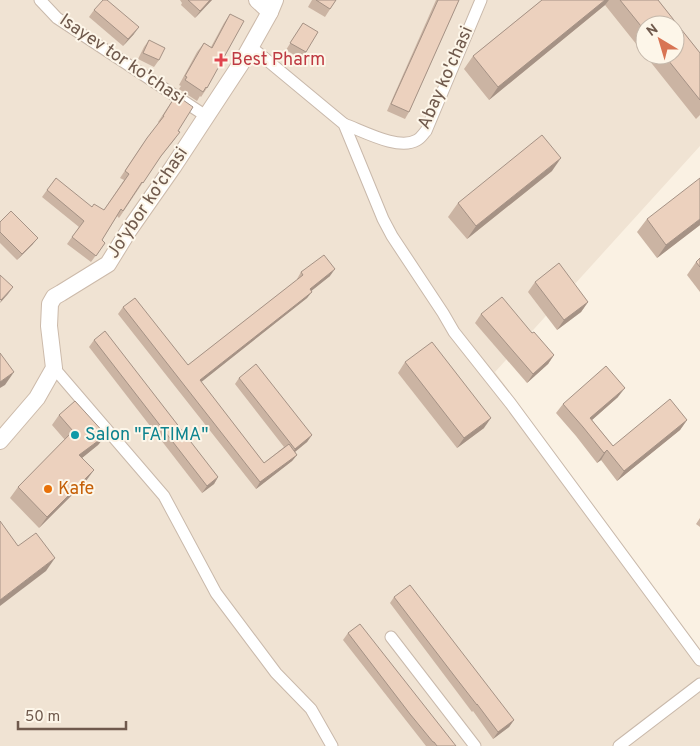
<svg xmlns="http://www.w3.org/2000/svg" width="700" height="746" font-family="Overpass,sans-serif">
<rect width="100%" height="100%" fill="#faf1e3"/>
<path fill="#f0e3d3" fill-rule="evenodd" d="M0 0H700V146L495 372 700 650V746H0ZM645 25H675V55H645Z"/>
<g fill="none" stroke-linecap="round" stroke-linejoin="round">
<defs>
<g id="street">
<path d="M40 0 57 18 206 116"/>
<path d="M250 46 344 124 383 219 392 236 443 313 454 332 511 404 700 660"/>
<path d="M344 124C363 131 399 151 417 140 421 138 423 134 426 131L481 0"/>
<path d="M54 368 164 496 216 593 276 673 311 709 332 746"/>
<path d="M391 637 475 746"/>
<path d="M619 746 700 684"/>
</g>
<g id="secondary">
<path d="M257 0 270 12"/>
<path d="M0 441 37 398 54 368 49 326 50 304 54 297 61 293 108 264 129 230 173 167 242 62 270 12 275 0"/>
</g>
</defs>
<use href="#street" stroke="#c9b9ab" stroke-width="13"/>
<use href="#secondary" stroke="#ccbaaa" stroke-width="18"/>
<use href="#street" stroke="#fff" stroke-width="11"/>
<use href="#secondary" stroke="#fff" stroke-width="16"/>
</g>
<g fill="#cbb4a3">
<path d="M180 0H212L195 18 181 5 182 3Z"/>
<path d="M312 0H336L325 17 308 7Z"/>
<path d="M436 0H459L409 112 405 119 387 111Z"/>
<path d="M542 0H658L700 53V115L696 119 645 55H675L645 25V55L605 5 489 100 464 69 473 56Z"/>
<path d="M94 10 134 34 123 46 89 17Z"/>
<path d="M230 14 207 88 201 97 200 96 197 101 179 89 181 86 179 85 197 52 204 43 211 47 224 23Z"/>
<path d="M303 23 306 52 301 59 286 50Z"/>
<path d="M149 40 159 60 154 67 138 59 144 47Z"/>
<path d="M176 95 178 131 175 139 158 160 119 218 117 216 102 240 105 243 91 262 67 244 79 227 42 197 47 190 92 207 104 210 124 180 120 178 142 145 159 123 158 122Z"/>
<path d="M552 171 467 239 448 217 458 203Z"/>
<path d="M647 219 700 225 657 258 637 232Z"/>
<path d="M0 222 33 244 17 260 0 243Z"/>
<path d="M700 258V292L687 275 696 262Z"/>
<path d="M301 272 330 276 311 291 307 298 201 382 264 463 284 447 235 384 239 378 312 435 307 442 295 452 297 455 292 461 256 489 118 314 123 307 188 365 297 280V279Z"/>
<path d="M535 282 588 302 581 312 557 330 528 292Z"/>
<path d="M481 314 532 333 554 355 548 364 527 383 475 323Z"/>
<path d="M94 340 218 477 214 484 202 493 89 347Z"/>
<path d="M405 362 484 428 457 448 398 373Z"/>
<path d="M618 397 592 420 613 446 687 420 680 430 617 481 601 460 597 463 576 436 556 413 563 404Z"/>
<path d="M59 415 106 435 98 445 82 458 86 481 39 528 10 498 18 487 65 440 52 425Z"/>
<path d="M700 518V527L696 524Z"/>
<path d="M394 597 514 720 509 727 493 739 473 711 472 712 451 684 390 603Z"/>
<path d="M348 633 456 746H426L343 640Z"/>
</g>
<g fill="#a59285">
<path d="M210 0H212L210 2 195 18 200 11Z"/>
<path d="M605 0H609L605 5 489 100 498 87Z"/>
<path d="M139 27 134 34 123 46 128 39Z"/>
<path d="M561 158 552 171 467 239 476 226Z"/>
<path d="M700 219V225L657 258 666 245Z"/>
<path d="M38 238 33 244 17 260 22 254Z"/>
<path d="M335 269 330 276 305 296 310 289Z"/>
<path d="M13 287 8 294 0 303 1 300Z"/>
<path d="M312 292 307 298 195 387 200 380Z"/>
<path d="M588 302 581 312 557 330 564 320Z"/>
<path d="M554 355 548 364 527 383 533 374Z"/>
<path d="M14 372 5 385 0 388V382Z"/>
<path d="M625 388 618 397 584 427 590 418Z"/>
<path d="M491 418 484 428 457 448 464 438Z"/>
<path d="M687 420 680 430 617 481 624 471Z"/>
<path d="M106 435 98 445 72 466 79 455Z"/>
<path d="M312 435 307 442 291 455 295 449Z"/>
<path d="M607 450 601 460 597 463 604 453Z"/>
<path d="M297 455 292 461 256 489 260 482Z"/>
<path d="M94 470 86 481 39 528 47 517Z"/>
<path d="M218 477 214 484 202 493 207 486Z"/>
<path d="M55 558 46 571 0 606V600Z"/>
<path d="M514 720 509 727 493 739 498 732Z"/>
</g>
<g fill="#ecd1be" stroke="#a59285">
<path d="M103 0H107L139 27 128 39 94 10Z"/>
<path d="M188 0H210L200 11Z"/>
<path d="M316 0H336L330 9Z"/>
<path d="M438 0H459L409 112 391 104Z"/>
<path d="M542 0H605L498 87 473 56Z"/>
<path d="M620 0H658L700 53V100L664 55H675V25H645V31Z"/>
<path d="M230 14 244 21 207 88 206 87 203 92 185 80 187 77 185 76 204 43 212 48Z"/>
<path d="M303 23 318 32 306 52 290 43Z"/>
<path d="M149 40 165 48 159 60 143 53Z"/>
<path d="M176 95 193 107 178 131 180 132 161 156 143 183 142 182 123 211 121 209 102 240 105 243 96 256 72 237 84 221 47 190 56 178 92 207 94 204 104 210 129 174 125 171 147 138 164 116H163Z"/>
<path d="M542 135 561 158 476 226 458 203Z"/>
<path d="M700 178V219L666 245 647 219Z"/>
<path d="M11 211 38 238 22 254 0 232V222Z"/>
<path d="M324 255 335 269 310 289 312 292 200 380 264 463 289 444 297 455 260 482 123 307 135 298 188 365 303 275 301 272Z"/>
<path d="M700 258V267L696 262Z"/>
<path d="M559 263 588 302 564 320 535 282Z"/>
<path d="M0 275 13 287 1 300 0 299Z"/>
<path d="M502 297 532 333 534 332 554 355 533 374 481 314Z"/>
<path d="M105 331 218 477 207 486 94 340Z"/>
<path d="M432 342 491 418 464 438 405 362Z"/>
<path d="M0 353 14 372 0 382Z"/>
<path d="M256 364 312 435 295 449 239 378Z"/>
<path d="M606 366 625 388 590 418 613 446 670 399 687 420 624 471 607 450 604 453 583 427 563 404Z"/>
<path d="M75 401 106 435 79 455 94 470 47 517 18 487 73 431 59 415Z"/>
<path d="M0 521 18 546 36 533 55 558 0 600Z"/>
<path d="M410 585 514 720 498 732 477 704V705L456 678 394 597Z"/>
<path d="M360 624 456 746H437L434 742H433L410 714 348 633Z"/>
</g>
<path fill="#e0444e" stroke="#fdf6e9" stroke-width="2" d="M218.5 52.5h5v5h5v5h-5v5h-5v-5h-5v-5h5z"/>
<circle fill="#0f9aa8" stroke="#fdf6e9" stroke-width="2" cx="75" cy="435" r="5"/>
<circle fill="#e8710a" stroke="#fdf6e9" stroke-width="2" cx="48" cy="489" r="5"/>
<g text-anchor="middle" dominant-baseline="central" stroke-width="4" stroke-linejoin="round" paint-order="stroke">
<g font-size="18" fill="#6f594c" stroke="#fdf6e9">
<text transform="translate(122 60) rotate(34)">Isayev tor ko'chasi</text>
<text transform="translate(446 78) rotate(-66)">Abay ko'chasi</text>
<text transform="translate(148 203) rotate(-56)">Jo'ybor ko'chasi</text>
</g>
<g font-size="18" fill="#be3a42" stroke="#fdf6e9" text-anchor="start">
<text x="231" y="60">Best Pharm</text>
</g>
<g font-size="18" fill="#0d838f" stroke="#fdf6e9" text-anchor="start">
<text x="85" y="435">Salon "FATIMA"</text>
</g>
<g font-size="18" fill="#c56008" stroke="#fdf6e9" text-anchor="start">
<text x="58" y="489">Kafe</text>
</g>
</g>
<g transform="translate(660 40) rotate(322)"><circle r="24" fill="#fdf6e9" stroke="#c4b7aa"/>
<path d="M0-4L9 19L0 12L-9 19Z" fill="#d87454"/>
<text y="-8" font-size="14" font-weight="bold" text-anchor="middle" fill="#6f594c">N</text>
</g>
<path d="M18 721v8h108v-8" fill="none" stroke="#6f594c" stroke-width="2.5"/>
<text x="25" y="721" font-size="15" fill="#6f594c" stroke="#fdf6e9" stroke-width="4" paint-order="stroke">50 m</text>
</svg>
